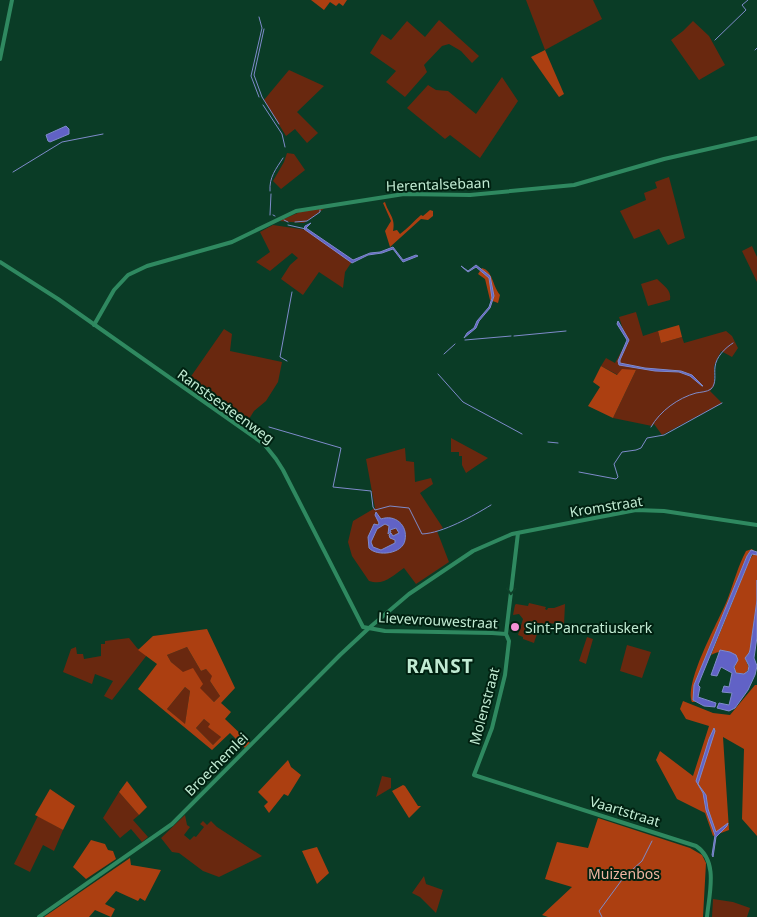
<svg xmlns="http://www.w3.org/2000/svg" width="757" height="917" font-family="'Noto Sans',sans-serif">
<rect width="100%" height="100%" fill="#0a3c26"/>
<g fill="#69280f">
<path d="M526 0H593L602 19 545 50Z"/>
<path d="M439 20 479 56 472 63 461 51 449 44 442 46 424 65 427 72 405 97 386 82 396 71 370 53 382 34 391 40 407 21 425 37Z"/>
<path d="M693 21 709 36 725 65 699 80 671 40 683 31Z"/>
<path d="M289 70 324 86 297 112 318 133 307 143 295 129 286 136 264 100Z"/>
<path d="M502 77 518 101 480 158 450 135 445 139 407 108 428 85 436 90 448 91 476 114Z"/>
<path d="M287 153 294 154 305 170 281 189 273 181 284 162Z"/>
<path d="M669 177 685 238 668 245 659 229 634 239 620 211 646 200 644 193 657 188 655 182Z"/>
<path d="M325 208 304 223 279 221 300 212Z"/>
<path d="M273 225 307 230 353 260 345 272 343 288 319 272 303 295 281 279 290 265 298 258 292 253 270 271 256 262 270 252 260 232Z"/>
<path d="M752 246 757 257V282L742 251Z"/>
<path d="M657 279C663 285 672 290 670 300L648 306 641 284Z"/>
<path d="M636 312 643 336 658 331 661 343 682 337 684 343 726 331 732 336 738 348 732 357 721 351 714 366V386L710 391 722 403 662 435 654 424 652 426 613 418 636 370 618 375 601 366 606 358 615 363 627 341 619 317Z"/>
<path d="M224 329 232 334 230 351 282 362 278 382 266 401 254 411 244 427 185 385Z"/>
<path d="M451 438 488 458 466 473 462 465V456H459V452H451Z"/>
<path d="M405 448 406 461 414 462 415 482 431 478 433 484 420 493 443 528 437 531 449 562 416 584 404 568C392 576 384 586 369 581L352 556 348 542 353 521 375 508 366 459Z"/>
<path d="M529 603 546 607 545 609 547 610 548 608H554L565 604 564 625C542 622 541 622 534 643L523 639V637L518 635 523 619 519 614 513 615 515 605 516 604 528 606Z"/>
<path d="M587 637 593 639 586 664 579 661Z"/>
<path d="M129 638 137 648 147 655 112 700 104 696 113 681 95 674 92 684 63 672 71 649 76 647 77 654H83L84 659 101 656V644H105V641Z"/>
<path d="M627 645 651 652 642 678 620 671Z"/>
<path d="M187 647 201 671 206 669 213 676 210 681 220 696 214 702 171 662 167 655Z"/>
<path d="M185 687 190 691 185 725 167 709Z"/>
<path d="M204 719 210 724 209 727 221 737 213 745 196 728Z"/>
<path d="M382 776 391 778V788L376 797Z"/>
<path d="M119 792 139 815 133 820 148 837 142 842 131 829 120 838 103 818Z"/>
<path d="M185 815 187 825 190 827 184 835 190 840 194 836 196 837 204 827 200 824 203 821 207 825 211 821 217 827 262 856 219 877 203 871 179 853 172 852 161 838Z"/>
<path d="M38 816 63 830 54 851 43 845 30 872 14 864Z"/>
<path d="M424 876 426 884 443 890 436 913 420 897 412 893Z"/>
<path d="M713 899 733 902 750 908 747 917H712Z"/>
</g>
<g fill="#ac3f11" fill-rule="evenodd">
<path d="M311 0H347L343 6 339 3 336 6 330 2 324 10Z"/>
<path d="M545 50 564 94 559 97 531 57Z"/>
<path d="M385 202C388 213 396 218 393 231L397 230 400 234C408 228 413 222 421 215L423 216 430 210 433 211V216L428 220 421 219 390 247 385 231 391 221 383 203Z"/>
<path d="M482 268C493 271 492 285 500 295L498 303 490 300 485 279 478 274Z"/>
<path d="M679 325 682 337 661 343 658 331Z"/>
<path d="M601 366 617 375 622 369 636 370 613 418 588 406 600 387 593 382Z"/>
<path d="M752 549 754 551H750L747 556 694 685 693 700 696 702H692C684 681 720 619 728 598 734 582 738 566 746 551Z"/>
<path d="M754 553 757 555V600L750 652 745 658 749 668 745 674 735 673 734 670 736 663C727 653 725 648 711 655L749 561Z"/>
<path d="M207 629 235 688 221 703 231 712 225 719 250 743 245 748 230 733 212 750 138 689 157 664 138 650 153 636ZM187 647 201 671 206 669 212 676 210 681 220 696 214 702 200 688 203 684 193 668 183 672 171 662 167 655ZM185 687 190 691 185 724 167 709ZM204 719 210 724 208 727 221 737 213 745 196 728Z"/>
<path d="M755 685H757V836L742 819 744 749 723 737 729 830 713 836 705 813 677 799 656 760 660 751 693 776 709 726 686 719 680 709 683 701 713 713 730 715Z"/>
<path d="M288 760 291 767 301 775 288 796 284 794 269 813 264 806 268 802 258 792Z"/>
<path d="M127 781 147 807 139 815 119 792Z"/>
<path d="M403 785 405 786 418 806H421L409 818 392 791Z"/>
<path d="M50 789 75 806 63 830 35 815Z"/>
<path d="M598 818 690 848 702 855 706 863 703 917H548L542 915 572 887 545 879 557 842 588 848Z"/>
<path d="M91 840 105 844 108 850 113 851 116 859 86 879 73 867Z"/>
<path d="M317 847 329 873 317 884 302 851Z"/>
<path d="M130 858 131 865 161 870 145 901 140 898 138 901 116 891 105 904 115 909 111 917 95 910 89 917H44Z"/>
</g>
<g fill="#6162c6" stroke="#7e8bca" fill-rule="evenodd">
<path d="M66 126 69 129V134L50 142 48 141 46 135Z"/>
<path d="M311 223 306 228 353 260 370 253 380 252 393 247 403 260 416 255 418 256 403 262 393 249 382 253 368 255 352 263 304 229 305 226Z"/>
<path d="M476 265 490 276 494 296 490 308 479 321 476 328 464 338 467 333 474 328 477 321 489 307 492 298 489 278 476 267 468 272 461 266 468 271Z"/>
<path d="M618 321 629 340 620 360V363L645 368 681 371 692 375 703 386H702L690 376 679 372 655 371 619 365 618 361 627 340 617 324Z"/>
<path d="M376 512 381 519C395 514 408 525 405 540 403 554 377 557 369 548L368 537 374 524 378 525 379 523 375 515ZM385 524 389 526 388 534 391 532 390 530 396 528 399 533 393 536 391 533 389 535 390 538 395 540V543L381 550 373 547 371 542 377 529Z"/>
<path d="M751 550 757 552V555L752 554 749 561 698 685 700 687 698 697 716 703 715 707 704 706 693 700 694 685 747 556Z"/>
<path d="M757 580V637L754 658 757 666 755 675 748 690 735 708 729 711 717 708 719 703 729 705 732 693 722 692 724 686 729 687 732 673 721 667 717 676 711 675 720 650 730 652 736 655 738 660 734 667 736 673 744 674 748 671 749 666 745 658 749 653 750 650 757 600Z"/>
<path d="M714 728 715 731 698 784 706 795 708 809 716 832 728 823 727 826 716 837 713 857 712 855 715 835 706 810 703 793 696 781 709 739Z"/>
</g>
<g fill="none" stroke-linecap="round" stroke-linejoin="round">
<g stroke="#7e8bca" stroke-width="1">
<path d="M264 29 254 75 262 97 279 124"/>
<path d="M715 40 746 10 742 5 748 0"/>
<path d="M755 50 757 48"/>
<path d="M259 97 251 76 262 28 259 17"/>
<path d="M263 105 282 134 285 147"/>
<path d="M13 172 62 142 103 134"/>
<path d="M270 191C269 177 276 169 283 158"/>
<path d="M270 215 271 194"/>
<path d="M273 215 275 216"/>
<path d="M284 220 288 222"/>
<path d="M295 222 307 221 320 212V210"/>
<path d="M288 225 306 229"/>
<path d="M514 336 566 331"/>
<path d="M465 340 511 336"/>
<path d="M444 354 455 344"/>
<path d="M287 361 280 357 292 292"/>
<path d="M438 374 463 402 522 434"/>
<path d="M269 427 341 448 333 487 371 491 373 507 375 510 390 506 409 508 422 534C443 533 473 516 491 505"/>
<path d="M651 427C660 411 678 398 696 393 701 392 707 392 711 389 717 383 714 374 715 367 716 357 725 348 733 343"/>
<path d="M548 442 558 443"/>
<path d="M579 472 616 479 618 477 614 464 622 452 636 450 641 448 647 438 664 435 722 403"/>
<path d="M602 917 599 911 624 877 642 861 652 841"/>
</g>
<g stroke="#2f8960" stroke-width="4">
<path d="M0 59 12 0"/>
<path d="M0 262 58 299 264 444 276 459 283 470 363 627 385 631 492 633 506 634"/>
<path d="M94 325 114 290 128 275 147 266 232 242 296 211 404 194 470 195 574 185 664 159 757 138"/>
<path d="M506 634 509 641 505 675 492 728 474 775 696 846C719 861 709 894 707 917"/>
<path d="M506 634 518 533"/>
<path d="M39 917 172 824 340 655 369 628 409 594 473 551 512 534 636 510 664 511 757 525"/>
</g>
</g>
<defs><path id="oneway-chevron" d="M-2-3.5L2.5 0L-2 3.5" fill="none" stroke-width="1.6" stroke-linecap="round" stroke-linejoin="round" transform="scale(1.25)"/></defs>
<use stroke="#0e4029" href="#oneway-chevron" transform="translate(511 591) rotate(93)"/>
<circle fill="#f391d5" stroke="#002111" stroke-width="2" cx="515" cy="627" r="5"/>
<g text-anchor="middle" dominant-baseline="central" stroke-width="4" stroke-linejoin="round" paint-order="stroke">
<g font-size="14" fill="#c1ebd3" stroke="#002111">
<text transform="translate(438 184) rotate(-2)">Herentalsebaan</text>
<text transform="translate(226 406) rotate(36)">Ranstsesteenweg</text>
<text transform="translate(606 506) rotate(-9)">Kromstraat</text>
<text transform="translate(438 620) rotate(3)">Lievevrouwestraat</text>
<text transform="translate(484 706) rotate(-75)">Molenstraat</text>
<text transform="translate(216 764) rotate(-45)">Broechemlei</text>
<text transform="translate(625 811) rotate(17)">Vaartstraat</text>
</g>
<g font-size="14" fill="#c1ebd3" stroke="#002111" text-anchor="start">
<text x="525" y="627">Sint-Pancratiuskerk</text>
</g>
<g font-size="14" fill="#efb6a2" stroke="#002111">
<text x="624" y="873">Muizenbos</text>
</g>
<g font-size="19" font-weight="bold" letter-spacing="1" fill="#c1ebd3" stroke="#002111">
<text x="440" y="666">RANST</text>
</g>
</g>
</svg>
